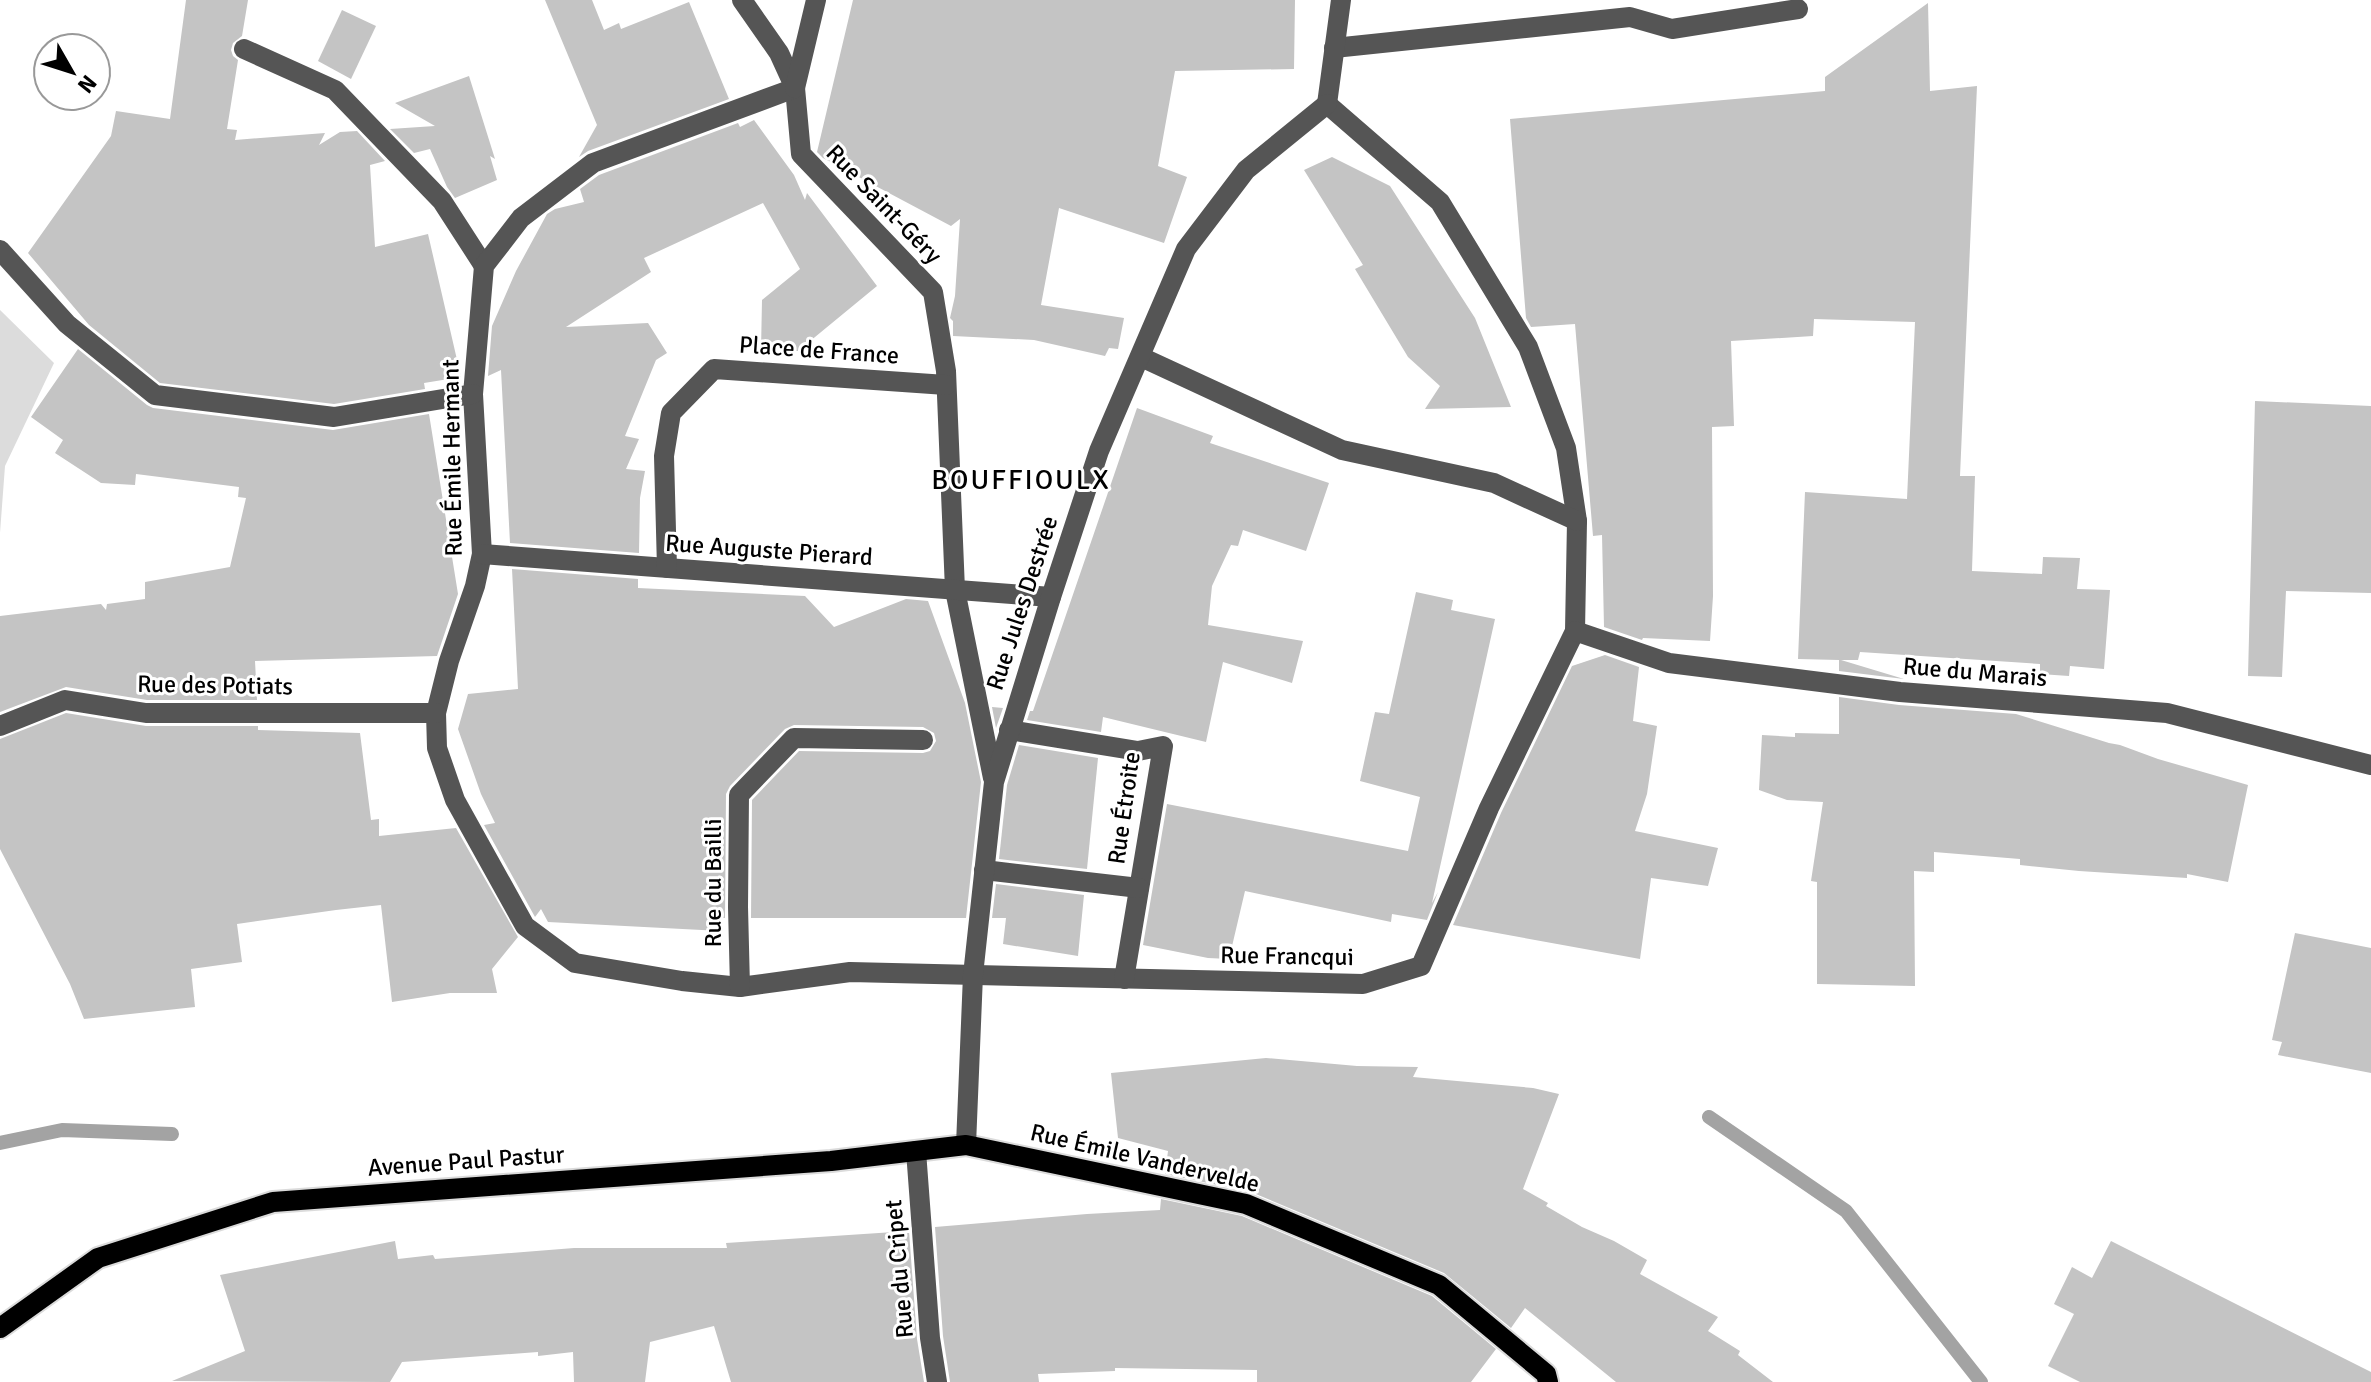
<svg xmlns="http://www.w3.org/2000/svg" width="2371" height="1382" font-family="Signika,sans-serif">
<rect width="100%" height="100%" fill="#fff"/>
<path fill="#dcdcdc" d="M0 310 54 363 5 466 0 533Z"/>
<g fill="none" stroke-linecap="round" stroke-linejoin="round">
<g stroke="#a3a3a3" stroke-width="14">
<path d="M1709 1117 1846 1211 1981 1382"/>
<path d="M0 1143 62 1130 172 1134"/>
</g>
</g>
<g fill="#c4c4c4">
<path d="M186 0H248L242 36 233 43 231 50 233 56 238 60 227 129 237 130 235 140 325 133 319 145 340 132 357 131 385 161 370 165 375 247 428 234 461 377 424 383 425 389 334 404 160 383 89 325 28 253 111 136 116 111 170 119Z"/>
<path d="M545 0H592L604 30 619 23 621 29 689 2 729 99 588 151 579 157 597 125Z"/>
<path d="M853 0H1295L1294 69 1175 71 1158 166 1187 177 1164 243 1059 208 1041 305 1124 318 1118 349 1109 348 1105 356 1034 340 953 336V321L950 318 955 296 960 219 951 226 823 158 817 152Z"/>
<path d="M1928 3 1930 91 1977 86 1960 476H1975L1972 571 2042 574 2043 557 2080 558 2077 589 2110 590 2104 669 2070 666 2069 676 2040 674V664L1860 652 1858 660H1841L1904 679 1839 671V660L1798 659 1805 492 1907 499 1915 322 1814 319 1813 336 1731 341 1734 426 1712 427 1713 596 1710 641 1643 638 1642 640 1604 627 1602 535 1593 536 1575 324 1531 327 1526 318 1510 119 1825 91V77Z"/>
<path d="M342 10 376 26 351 79 318 61Z"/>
<path d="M469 76 495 159 490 156 497 180 455 198 447 187 430 149 414 153 390 129 435 126 395 103Z"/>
<path d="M754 120 794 175 805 200 807 193 877 286 798 351 761 350 762 300 800 269 763 203 644 258 651 272 566 327 648 323 667 353 656 360 625 436 639 439 626 469 645 471 640 498 639 553 510 543 501 370 488 376 492 326 516 271 547 214 555 209 584 202 580 189 599 175 738 123 740 127Z"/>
<path d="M1332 157 1390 186 1475 318 1511 407 1425 409 1440 386 1408 357 1355 269 1363 265 1304 170Z"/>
<path d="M78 349 147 405 153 408 333 430 429 414 458 594 437 656 255 661 257 700H147L66 687 0 712V616L101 604 106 610 107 604 145 599V582L230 567 246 498 238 497 239 487 136 474 135 485 101 483 55 453 63 440 31 417Z"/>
<path d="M2255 401 2371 406V593L2286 591 2282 677 2248 676Z"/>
<path d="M1137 408 1213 436 1210 443 1329 483 1306 551 1243 530 1238 546 1231 545 1212 586 1208 625 1303 641 1292 683 1223 662 1206 742 1103 717 1101 732 1027 720 1030 711H1033Z"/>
<path d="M512 569 638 579V588L805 596 834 627 906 599 928 601 965 703 981 782 966 918H751L752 800 799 751 923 753 930 751 936 741 934 733 923 727 794 725 785 729 730 786 726 794 725 918H721V931L548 922 541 909 535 917 484 825 495 823 481 794 458 729 468 694 518 689Z"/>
<path d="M1416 592 1453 600 1451 610 1495 619 1432 903 1438 892 1427 920 1392 914 1391 922 1245 891 1229 959 1208 958 1143 945 1167 804 1408 851 1420 797 1360 781 1375 712 1389 714Z"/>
<path d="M1605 655 1639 667 1633 721 1657 726 1647 794 1635 831 1718 848 1708 886 1651 878 1640 959 1453 925 1501 813 1572 666Z"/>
<path d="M1839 697 1899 705 2016 714 2109 743 2120 745 2158 759 2248 785 2228 882 2187 874V878L2079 871 2020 865V859L1934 852V872L1914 871 1915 986 1817 984V882L1811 881 1823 802 1787 800 1759 790 1762 735 1795 737V733L1839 734Z"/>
<path d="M992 707 1003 708 996 728Z"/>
<path d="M66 713 146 726H258V730L360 733 371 820 379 819V836L456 828 518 937 492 969 497 993H450L392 1002 381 905 336 910 237 924 242 962 191 969 195 1007 84 1019 70 984 0 849V739Z"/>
<path d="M1019 745 1098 758 1087 869 999 859 1007 785Z"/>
<path d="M996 884 1084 895 1078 956 1003 944 1006 918H992Z"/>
<path d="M2295 933 2371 948V1073L2278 1055 2282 1042 2272 1040Z"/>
<path d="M1266 1058 1357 1066 1418 1067 1413 1077 1533 1088 1559 1094 1523 1189 1548 1203 1546 1206 1582 1227 1614 1241 1647 1260 1640 1274 1718 1317 1708 1331 1740 1351 1738 1355 1773 1382H1616L1525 1308 1511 1328 1444 1273 1251 1192 1165 1174 1168 1151 1118 1138 1111 1073Z"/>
<path d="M1161 1199 1242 1216 1432 1296 1496 1349 1471 1382H1257V1370L1115 1368V1371L1038 1374 1039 1382H950L943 1336 935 1227 1087 1214 1160 1210Z"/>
<path d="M909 1231 917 1339 924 1382H731L714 1326 650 1342 645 1382H574L573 1352 538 1356V1352L402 1362 390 1382 172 1381 245 1351 220 1275 395 1241 398 1259 433 1255 435 1259 574 1248H727L726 1243Z"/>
<path d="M2111 1241 2371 1372V1382H2080L2048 1366 2074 1314 2054 1304 2072 1267 2092 1278Z"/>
</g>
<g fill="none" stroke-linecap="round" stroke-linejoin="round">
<defs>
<path id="major" d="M0 1328 98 1258 273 1202 831 1161 966 1145 1246 1204 1439 1285 1546 1374 1548 1382"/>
</defs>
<use href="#major" stroke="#dbdbdb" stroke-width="24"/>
<g stroke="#555" stroke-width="20">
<path d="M742 0 779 53 795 88 801 154 933 292 946 371 955 590 993 778"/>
<path d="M1334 48 1630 17 1672 29 1798 9"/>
<path d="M244 49 335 90 442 201 484 266"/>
<path d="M795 88 593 163 521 218 484 266 473 394 482 554 475 586 449 661 436 713 437 748 455 800 525 926 575 963 682 981 740 987 850 972 1363 984 1421 966 1489 808 1575 631 1577 521 1566 448 1528 347 1440 202 1327 104"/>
<path d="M795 88 816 0"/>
<path d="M1327 104 1341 0"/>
<path d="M0 250 67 324 155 395 334 417 473 394"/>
<path d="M1141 357 1342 450 1494 483 1577 521"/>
<path d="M482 554 1051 597"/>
<path d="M667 568 664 456 671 413 714 369 946 385"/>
<path d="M1575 631 1669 663 1900 692 2167 713 2371 765"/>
<path d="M0 726 65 700 146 713H436"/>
<path d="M1009 730 1138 751 1163 746 1124 979"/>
<path d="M984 870 1139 888"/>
<path d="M740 987 738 907 739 795 794 738 923 740"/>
<path d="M966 1145 973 975 994 782 1051 597 1099 451 1186 249 1246 170 1327 104"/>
<path d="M916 1151 930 1338 937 1382"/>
</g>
<use href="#major" stroke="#000" stroke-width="20"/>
</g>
<g text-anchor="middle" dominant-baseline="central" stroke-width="6" stroke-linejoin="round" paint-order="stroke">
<g font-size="24" fill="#000" stroke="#fff">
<text transform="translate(884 204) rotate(46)">Rue Saint-Géry</text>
<text transform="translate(819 350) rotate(4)">Place de France</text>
<text transform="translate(452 458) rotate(-91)">Rue Émile Hermant</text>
<text transform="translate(769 550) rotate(4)">Rue Auguste Pierard</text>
<text transform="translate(1022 603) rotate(-72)">Rue Jules Destrée</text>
<text transform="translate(1975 672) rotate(5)">Rue du Marais</text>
<text transform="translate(215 685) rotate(1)">Rue des Potiats</text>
<text transform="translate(1124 808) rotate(-82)">Rue Étroite</text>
<text transform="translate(713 883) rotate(-90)">Rue du Bailli</text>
<text transform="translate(1287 956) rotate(1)">Rue Francqui</text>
<text transform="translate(1145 1158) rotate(13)">Rue Émile Vandervelde</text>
<text transform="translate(466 1161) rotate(-4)">Avenue Paul Pastur</text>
<text transform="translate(899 1269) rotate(-95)">Rue du Cripet</text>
</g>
<g font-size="28" letter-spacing="2" fill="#000" stroke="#fff">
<text x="1021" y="480">BOUFFIOULX</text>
</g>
</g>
<g transform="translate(72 72) rotate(129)"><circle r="38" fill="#ffffff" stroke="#999999" stroke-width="2"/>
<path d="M0-6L14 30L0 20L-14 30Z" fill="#000000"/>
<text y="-12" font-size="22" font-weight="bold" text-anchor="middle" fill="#000000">N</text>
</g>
</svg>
